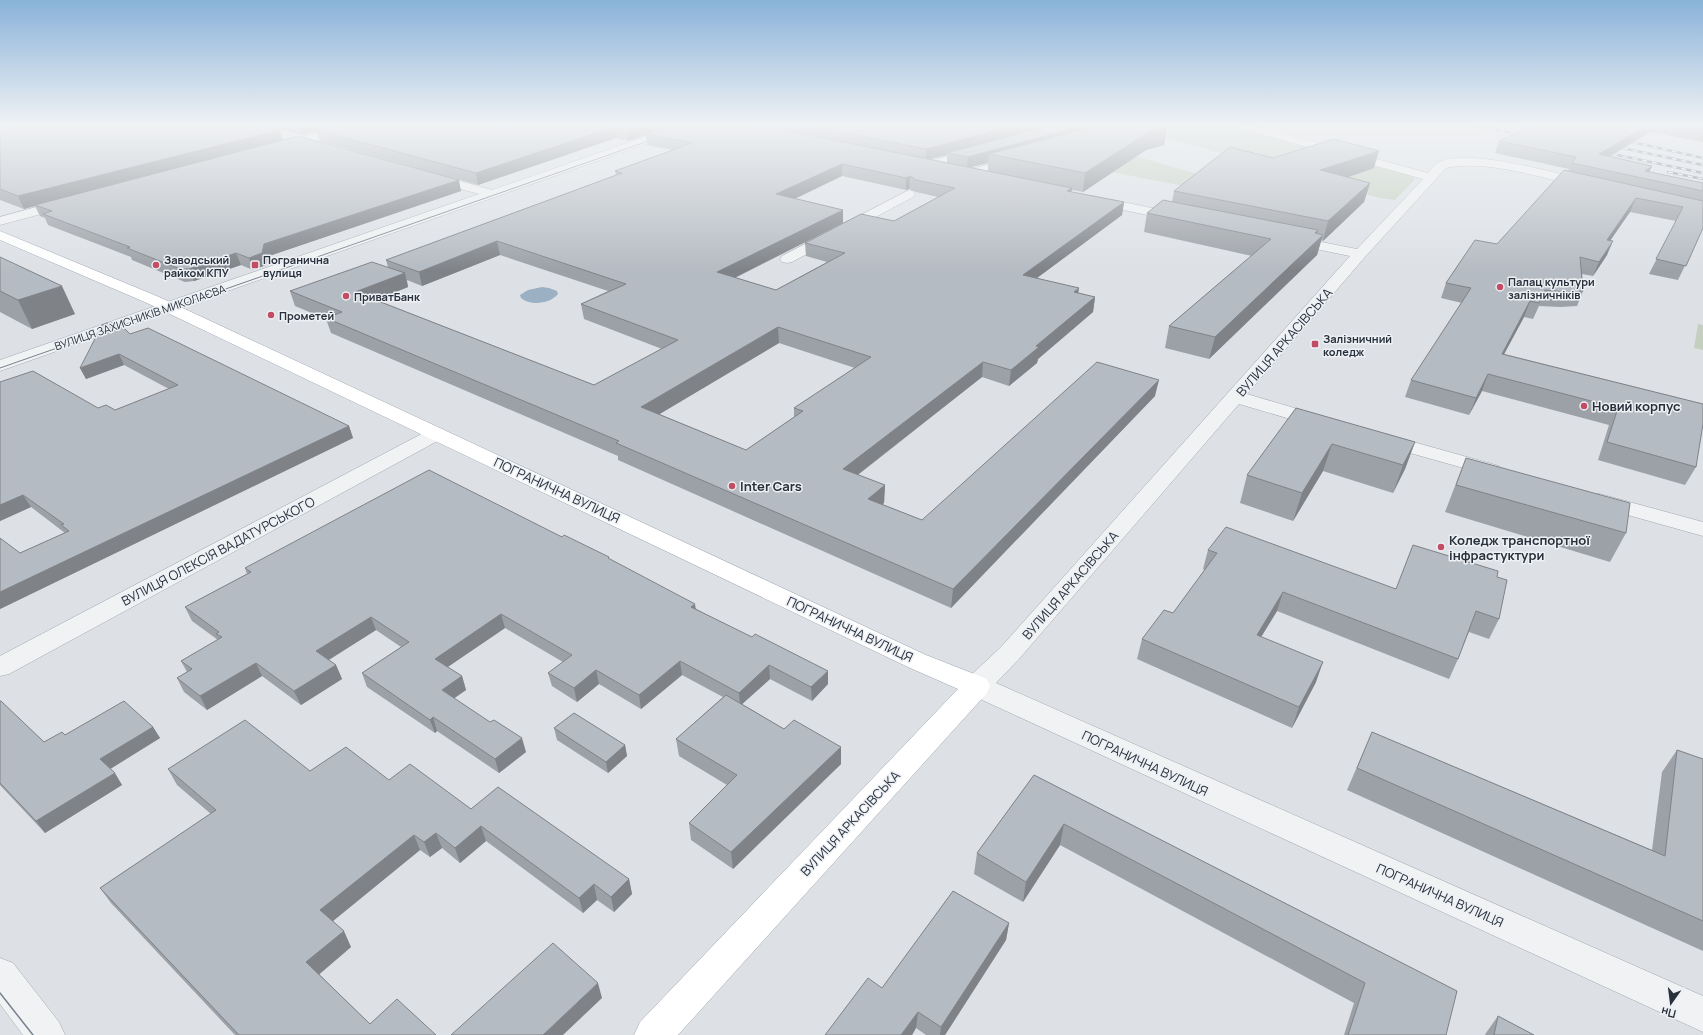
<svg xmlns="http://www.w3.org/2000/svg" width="1703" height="1035" font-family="Manrope,sans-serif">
<rect width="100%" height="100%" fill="#dde1e6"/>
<g fill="#c4cfbf">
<path d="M1151 126H1231L1409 175 1415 179 1395 200 1380 198 1146 132Z"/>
<path d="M1135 156 1284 199 1276 204 1096 169Z"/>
<path d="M1698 324 1703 325V350L1694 348Z"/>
</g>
<path fill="#9bb0c3" d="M542 287 549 288 557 291 558 294C550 304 530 306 521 298L520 295 528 290Z"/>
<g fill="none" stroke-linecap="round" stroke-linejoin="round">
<defs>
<g id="minor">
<path d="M344 126H362L361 128 281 149 275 146 277 144Z"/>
<path d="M676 126H692L691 128 0 371V360L479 194 428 180 426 177 428 174 432 173 492 190Z"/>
<path d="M1237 126H1255L1428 173C1431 169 1435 164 1439 162 1471 148 1552 173 1587 180L1591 181 1593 184 1591 187 1587 188C1546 179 1486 159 1446 168L1365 257 1247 394 1328 418 1331 422 1328 426 1321 428 1314 426 1239 404 1019 659 996 683 1703 996V1032L967 693 964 686 967 679 1001 647 1350 256 1286 243 1284 240 1286 237 1291 236 1357 249 1423 179 1238 128Z"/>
<path d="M975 149 979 150 981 152 979 154 926 168 922 167 920 165 922 163Z"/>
<path d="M1016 158 1020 159 1022 161 1020 163 967 178 963 177 961 174 963 171Z"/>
<path d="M909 190 913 191 915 194 913 197 792 262 787 263 782 262 780 259 782 256Z"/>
<path d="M1093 196 1177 213 1182 214 1184 217 1182 220 1177 221 1089 203 1087 200 1089 197Z"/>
<path d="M66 199 71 200 72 203 71 206 0 225V217Z"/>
<path d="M436 428 443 430 446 434 443 438 9 674 0 676V656L429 430Z"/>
<path d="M1385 434 1499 466 1502 470 1499 474 1492 476 1378 444 1375 440 1378 436Z"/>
<path d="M1600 494 1703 522V536L1592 505 1589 500 1592 495Z"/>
<path d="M0 958 13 963 59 1022 65 1035H23L0 1004Z"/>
</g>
<path id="major" d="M0 231 159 297 926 655 987 679 990 686 987 693 678 1035H634L640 1022 958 689 908 667 147 303 0 240Z"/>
</defs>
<use href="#minor" stroke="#a3a8af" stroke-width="1"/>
<use href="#major" stroke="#9ea6b0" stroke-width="1"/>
<use href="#minor" fill="#f0f2f4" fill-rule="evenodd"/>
<use href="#major" fill="#fff" fill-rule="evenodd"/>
<path stroke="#78818e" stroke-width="1" d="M0 368 657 138"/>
<path stroke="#78818e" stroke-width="1.5" d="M0 993 33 1035"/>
<defs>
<g id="rail">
<path d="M1480 126 1525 136"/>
<path d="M1522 126 1539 130"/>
<path d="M1623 140 1703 158"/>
<path d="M1613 146 1703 165"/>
<path d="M1603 152 1703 173"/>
<path d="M1668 172 1703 179"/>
</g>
</defs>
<use href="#rail" stroke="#78818e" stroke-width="2.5"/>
<use href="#rail" stroke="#edf0f4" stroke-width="1.5" stroke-dasharray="5" stroke-linecap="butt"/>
</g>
<g fill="#9ca1a7" fill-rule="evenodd">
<path d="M0 126 283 140 461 191 269 256 266 265 253 270 241 265 194 281 185 282 132 260 131 257 48 225 45 218 40 216 35 206 24 209 0 200Z"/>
<path d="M268 126H1161L1167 128 1164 145 1146 150 1083 192 1072 190 1071 192 1124 202 1122 215 1037 278 1079 293 1095 297 1093 312 1038 359 1037 363 1009 386 982 377 858 475 885 485 884 503 882 504 922 520 1155 396 951 608 618 460V456L331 333 326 319 295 306 290 291 388 267 386 260 616 175 615 171 672 150 647 145 646 135 628 141 616 138 478 185 320 141 317 131 301 135ZM947 155V163L930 159ZM988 163V171L971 167ZM842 176 906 190 909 189 916 192 938 197 894 221 805 243 806 256 827 262 776 290 735 278 843 223 795 199ZM500 255 608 291 581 304 584 319 662 349 594 385 376 300 408 287 407 280 422 286ZM779 343 855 368 794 408V417L746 450 659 414Z"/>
<path d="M1530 126H1703V142L1650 132 1610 156 1652 166 1649 172 1703 183V228L1678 280 1649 274 1676 221 1630 212 1610 240 1607 255 1593 276 1582 274 1583 291 1577 306 1560 307 1539 306 1533 319 1524 317 1504 354 1703 404 1696 467 1685 485 1598 460 1609 425 1482 391 1469 415 1405 397 1411 380 1462 303 1441 298 1446 283 1497 244 1568 171 1569 169 1495 153 1499 141Z"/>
<path d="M1273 158 1374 168 1347 177 1370 183 1364 202 1323 241 1321 240 1317 255 1209 359 1165 348 1169 326 1252 256 1144 232 1147 213 1172 202 1174 191Z"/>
<path d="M0 257 75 314 32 329 0 312Z"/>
<path d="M130 334 349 426 353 438 0 609V538L20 553 65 533 31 507 0 521V382L98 408 115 410 169 389 124 365 86 379 80 368Z"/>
<path d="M1296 408 1415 442 1405 469 1393 493 1323 471 1293 521 1240 503 1247 475Z"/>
<path d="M1466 458 1626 533 1610 562 1445 512 1455 486Z"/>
<path d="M562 537 609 559 828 684 812 701 770 679 742 704 784 729 841 747V764L733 869 691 840 689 823 727 785 679 756 676 739 723 697 682 675 641 709 599 684 577 702 552 686 548 673 563 662 505 628 447 667 462 676 466 690 454 698 526 752 499 773 437 731 435 733 367 687 362 673 401 647 376 630 329 660 336 665 342 679 301 705 262 676 207 710 184 692 177 678 187 672 181 661 218 640 192 621 185 607 247 574 245 568Z"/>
<path d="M1413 545 1497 577 1499 619 1489 639 1469 632 1458 659 1449 679 1277 611 1261 637 1316 682 1292 728 1137 659 1142 639 1173 613 1205 570 1203 569 1208 550 1396 589Z"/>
<path d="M0 701 44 742 65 735 153 727 160 738 110 769 122 785 45 833 0 785Z"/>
<path d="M554 728 625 745 627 756 608 773 557 740Z"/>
<path d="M1372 732 1652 850 1662 772 1677 750 1703 759V951L1347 790Z"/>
<path d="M168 769 310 771 389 780 471 809 629 879 632 894 614 912 597 900 583 913 486 841 460 863 442 848 430 857 420 850 333 921 351 947 319 974 370 1024 436 1035H235L111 903 100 888 211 814 177 785Z"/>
<path d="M1034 775 1457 991 1446 1035H1344L1354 1003 1060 845 1023 902 974 874 977 853Z"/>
<path d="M1009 923 1006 940 945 1035H926L916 1028 912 1035H825L882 988Z"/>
<path d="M1498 1016 1534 1035H1485L1486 1033Z"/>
</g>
<g fill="#7f8388">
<path d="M298 126H337L316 130 317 131 301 135Z"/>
<path d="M638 126H671L646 134V135L628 141 627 130Z"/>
<path d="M1013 126H1053L947 153V155L926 160V149Z"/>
<path d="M1082 126H1108L989 154 988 163 967 168 968 157Z"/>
<path d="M1646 126H1653L1650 132 1594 166 1599 154Z"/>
<path d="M614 127 616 138 478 185 476 173Z"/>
<path d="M1167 128 1164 145 1146 150 1083 192 1085 173 1149 132Z"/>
<path d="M280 130 283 141 35 205V206L24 209 18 196Z"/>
<path d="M1379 151 1374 168 1315 189 1320 170Z"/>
<path d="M842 164V176L777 207 776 194Z"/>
<path d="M1652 166 1646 179 1645 171Z"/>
<path d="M910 176 909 189 906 190V178Z"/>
<path d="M459 180 461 191 269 256 266 265 253 270 249 258 264 244Z"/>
<path d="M1370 183 1364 202 1323 241 1328 221Z"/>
<path d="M1072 188 1070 200 1067 191Z"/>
<path d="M1636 198 1630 212 1601 254 1607 240Z"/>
<path d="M1124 202 1122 215 1022 289 1023 275Z"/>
<path d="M843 210V223L718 286 717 272Z"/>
<path d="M1318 230 1315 242 1323 235 1317 255 1209 359 1215 337Z"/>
<path d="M497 241 500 255 422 286 419 272Z"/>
<path d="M1613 241 1607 255 1593 276 1599 262Z"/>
<path d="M236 253 241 265 194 281 189 269Z"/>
<path d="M405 273 408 287 359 307 355 292Z"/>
<path d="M62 286 75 314 32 329 18 300Z"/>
<path d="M1079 288 1077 303 1074 292Z"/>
<path d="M1095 297 1093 312 1038 359 1037 363 1009 386 1011 370 1036 346Z"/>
<path d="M1530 301 1524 317 1495 371 1502 354Z"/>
<path d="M778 327 779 343 643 424 641 407Z"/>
<path d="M119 354 124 365 86 379 80 368Z"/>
<path d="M983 362 982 377 843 486V469Z"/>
<path d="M1488 374 1482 391 1469 415 1476 398Z"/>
<path d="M1159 380 1155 396 951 608 953 589Z"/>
<path d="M349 426 353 438 0 609V592Z"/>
<path d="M1415 442 1405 469 1393 493 1403 465Z"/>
<path d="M1332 444 1323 471 1293 521 1302 493Z"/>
<path d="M885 485 884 503 868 516V499Z"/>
<path d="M23 495 31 507 0 521V505Z"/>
<path d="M1283 592 1277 611 1250 655 1257 635Z"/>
<path d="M695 604 697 617 691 607Z"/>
<path d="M501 614 505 628 439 673 435 659Z"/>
<path d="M371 617 376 630 322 664 316 651Z"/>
<path d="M680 661 682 675 641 709 639 695Z"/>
<path d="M1323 662 1316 682 1292 728 1299 707Z"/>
<path d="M256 663 262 676 207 710 200 696Z"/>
<path d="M336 665 342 679 301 705 294 691Z"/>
<path d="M769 665 770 679 740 706 739 693Z"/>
<path d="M596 670 599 684 577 702 574 688Z"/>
<path d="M828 671V684L812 701 811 687Z"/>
<path d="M462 676 466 690 446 704 442 690Z"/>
<path d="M433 717 437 731 435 733 430 720Z"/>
<path d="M153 727 160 738 107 771 100 759Z"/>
<path d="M522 738 526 752 499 773 495 759Z"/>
<path d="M625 745 627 756 608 773 606 762Z"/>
<path d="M841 747V764L733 869 731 852Z"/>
<path d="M115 773 122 785 45 833 36 821Z"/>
<path d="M1064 824 1060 845 1023 902 1026 882Z"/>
<path d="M481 826 486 841 460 863 455 848Z"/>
<path d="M436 833 442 848 430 857 424 842Z"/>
<path d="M414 835 420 850 328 925 320 910Z"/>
<path d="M629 879 632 894 614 912 611 897Z"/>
<path d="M594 884 597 900 583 913 579 898Z"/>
<path d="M1009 923 1006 940 945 1035H940L941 1027Z"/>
<path d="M344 931 351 947 315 978 306 962Z"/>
<path d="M598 983 602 998 563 1035H543Z"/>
<path d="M918 1012 916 1028 912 1035H901Z"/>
</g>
<g fill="#b5bbc2" stroke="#7f8388" fill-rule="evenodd">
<path d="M0 126H267L280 130 18 196 0 189Z"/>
<path d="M330 126H638L627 130 614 127 476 173 316 130Z"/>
<path d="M668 126H764L1072 188 1067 191 1124 202 1023 275 1079 288 1074 292 1095 297 1036 346 1039 347 1011 370 983 362 843 469 885 485 868 499 922 520 1097 362 1159 380 953 589 616 443 619 441 326 318 342 312 290 291 372 262 405 273 355 292 594 385 678 340 581 304 626 284 497 241 419 272 386 260 622 173 615 171 692 143 646 134ZM842 164 906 178 910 176 916 180 955 188 894 221 861 214 805 243 845 253 776 290 717 272 843 210 776 194ZM778 327 871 357 794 408 803 411 746 450 641 407Z"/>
<path d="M811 126H1013L926 149Z"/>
<path d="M1049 126H1082L968 157 947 153Z"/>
<path d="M1096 126H1161L1167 128 1149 132 1085 173 989 154Z"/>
<path d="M1530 126H1646L1599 154 1652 166 1645 171 1703 183V191L1572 163 1576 157 1499 141Z"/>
<path d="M1685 126H1703V130Z"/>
<path d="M298 136 459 180 264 244 262 253 249 258 236 253 189 269H180L127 248 130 247 43 214 52 211 35 205Z"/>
<path d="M1334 139 1379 151 1320 170 1370 183 1328 221 1174 191 1230 147 1273 158Z"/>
<path d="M1564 170 1703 201V228L1686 266 1656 259 1683 207 1636 198 1607 240 1613 241 1599 262 1580 257 1583 291 1566 292 1545 290 1539 303 1530 301 1502 354 1703 404V424L1696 467 1607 442 1618 408 1488 374 1476 398 1411 380 1471 288 1446 283 1475 240 1497 244Z"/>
<path d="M1163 200 1318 230 1315 233 1323 235 1215 337 1169 326 1271 239 1147 213Z"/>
<path d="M0 257 62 286 18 300 0 291Z"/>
<path d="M107 323H119L130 334 148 328 349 426 0 592V538L20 553 69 531 61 525 64 524 23 495 0 505V382L33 371 98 408 106 405 115 410 178 385 119 354 80 368 102 325Z"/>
<path d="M1296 408 1415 442 1403 465 1332 444 1302 493 1247 475Z"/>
<path d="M1466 458 1630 503 1626 533 1456 485Z"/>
<path d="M429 470 562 537 564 535 609 557 608 558 695 604 691 607 752 637 755 634 828 671 811 687 769 665 739 693 680 661 639 695 596 670 574 688 548 673 572 655 501 614 435 659 462 676 442 690 490 722 494 720 522 738 495 759 433 717 430 720 362 673 409 642 371 617 316 651 336 665 294 691 256 663 200 696 177 678 192 669 181 661 222 637 216 634 219 632 185 607 251 572 245 568Z"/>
<path d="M1226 527 1396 589 1413 545 1498 571 1497 577 1507 580 1499 619 1476 611 1458 659 1283 592 1257 635 1323 662 1299 707 1142 639 1164 610 1173 613 1217 553 1208 550Z"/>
<path d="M726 695 784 729 794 720 841 747 731 852 689 823 737 775 676 739Z"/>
<path d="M0 701H1L44 742 62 732 65 735 124 701 153 727 100 759 115 773 36 821 0 783Z"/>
<path d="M574 713 625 745 606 762 554 728Z"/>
<path d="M245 720 310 771 346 747 389 780 410 764 471 809 498 787 629 879 611 897 594 884 579 898 481 826 455 848 436 833 424 842 414 835 320 910 344 931 306 962 370 1024 397 999 436 1035H239L100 888 216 810 168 769Z"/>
<path d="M1372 732 1665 856 1677 750 1703 759V921L1357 768Z"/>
<path d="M1034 775 1457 991 1446 1035H1348L1365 983 1064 824 1026 882 977 853Z"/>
<path d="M953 891 1009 923 941 1027 918 1012 901 1035H825L868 978 882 988Z"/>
<path d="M553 943 598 983 543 1035H451Z"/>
<path d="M1498 1016 1534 1035H1494Z"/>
</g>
<linearGradient id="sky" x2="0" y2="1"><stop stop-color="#89b2d9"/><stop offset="0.46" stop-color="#f0f2f4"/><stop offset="1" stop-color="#f0f2f4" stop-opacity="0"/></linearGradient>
<rect width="1703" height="271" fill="url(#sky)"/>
<g fill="#c14c63" stroke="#edf0f4" stroke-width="1.5">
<circle cx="156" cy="265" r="4"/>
<rect x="251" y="261" width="8" height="8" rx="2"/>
<circle cx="1500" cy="287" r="4"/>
<circle cx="346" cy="296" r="4"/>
<circle cx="271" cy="315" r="4"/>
<rect x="1311" y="340" width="8" height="8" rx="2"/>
<circle cx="1584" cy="406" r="4"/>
<circle cx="732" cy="486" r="4"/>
<circle cx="1441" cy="547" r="4"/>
</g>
<g text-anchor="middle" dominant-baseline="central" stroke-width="3" stroke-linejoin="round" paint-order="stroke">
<g font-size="11" font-weight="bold" fill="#28303b" stroke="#edf0f4" text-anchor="start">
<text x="164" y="259">Заводський<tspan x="164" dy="13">райком КПУ</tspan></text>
<text x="263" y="259">Погранична<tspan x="263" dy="13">вулиця</tspan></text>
<text x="1508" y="281">Палац культури<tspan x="1508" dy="13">залізничніків</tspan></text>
<text x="354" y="296">ПриватБанк</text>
<text x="279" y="315">Прометей</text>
<text x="1323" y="338">Залізничний<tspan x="1323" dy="13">коледж</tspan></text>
</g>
<g font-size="11" fill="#28303b" stroke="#edf0f4">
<text transform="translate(140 317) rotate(-19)">ВУЛИЦЯ ЗАХИСНИКІВ МИКОЛАЄВА</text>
</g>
<g font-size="13" fill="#28303b" stroke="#edf0f4">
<text transform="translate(1284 342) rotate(-49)">ВУЛИЦЯ АРКАСІВСЬКА</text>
<text transform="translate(557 490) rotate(25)">ПОГРАНИЧНА ВУЛИЦЯ</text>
<text transform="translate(218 551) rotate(-28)">ВУЛИЦЯ ОЛЕКСІЯ ВАДАТУРСЬКОГО</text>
<text transform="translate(1070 585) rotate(-49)">ВУЛИЦЯ АРКАСІВСЬКА</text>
<text transform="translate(850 629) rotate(25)">ПОГРАНИЧНА ВУЛИЦЯ</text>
<text transform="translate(1145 763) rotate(25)">ПОГРАНИЧНА ВУЛИЦЯ</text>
<text transform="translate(850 823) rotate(-47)">ВУЛИЦЯ АРКАСІВСЬКА</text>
<text transform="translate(1440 895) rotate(24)">ПОГРАНИЧНА ВУЛИЦЯ</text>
</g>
<g font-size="13" font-weight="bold" fill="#28303b" stroke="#edf0f4" text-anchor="start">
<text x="1592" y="406">Новий корпус</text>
<text x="740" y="486">Inter Cars</text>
<text x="1449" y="540">Коледж транспортної<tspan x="1449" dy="15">інфрастуктури</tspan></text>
</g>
</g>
<g transform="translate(1671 1003) rotate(194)" stroke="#edf0f4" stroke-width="3" paint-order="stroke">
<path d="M0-3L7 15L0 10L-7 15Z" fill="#28303b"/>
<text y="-6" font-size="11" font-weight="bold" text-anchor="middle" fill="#28303b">Пн</text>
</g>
</svg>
